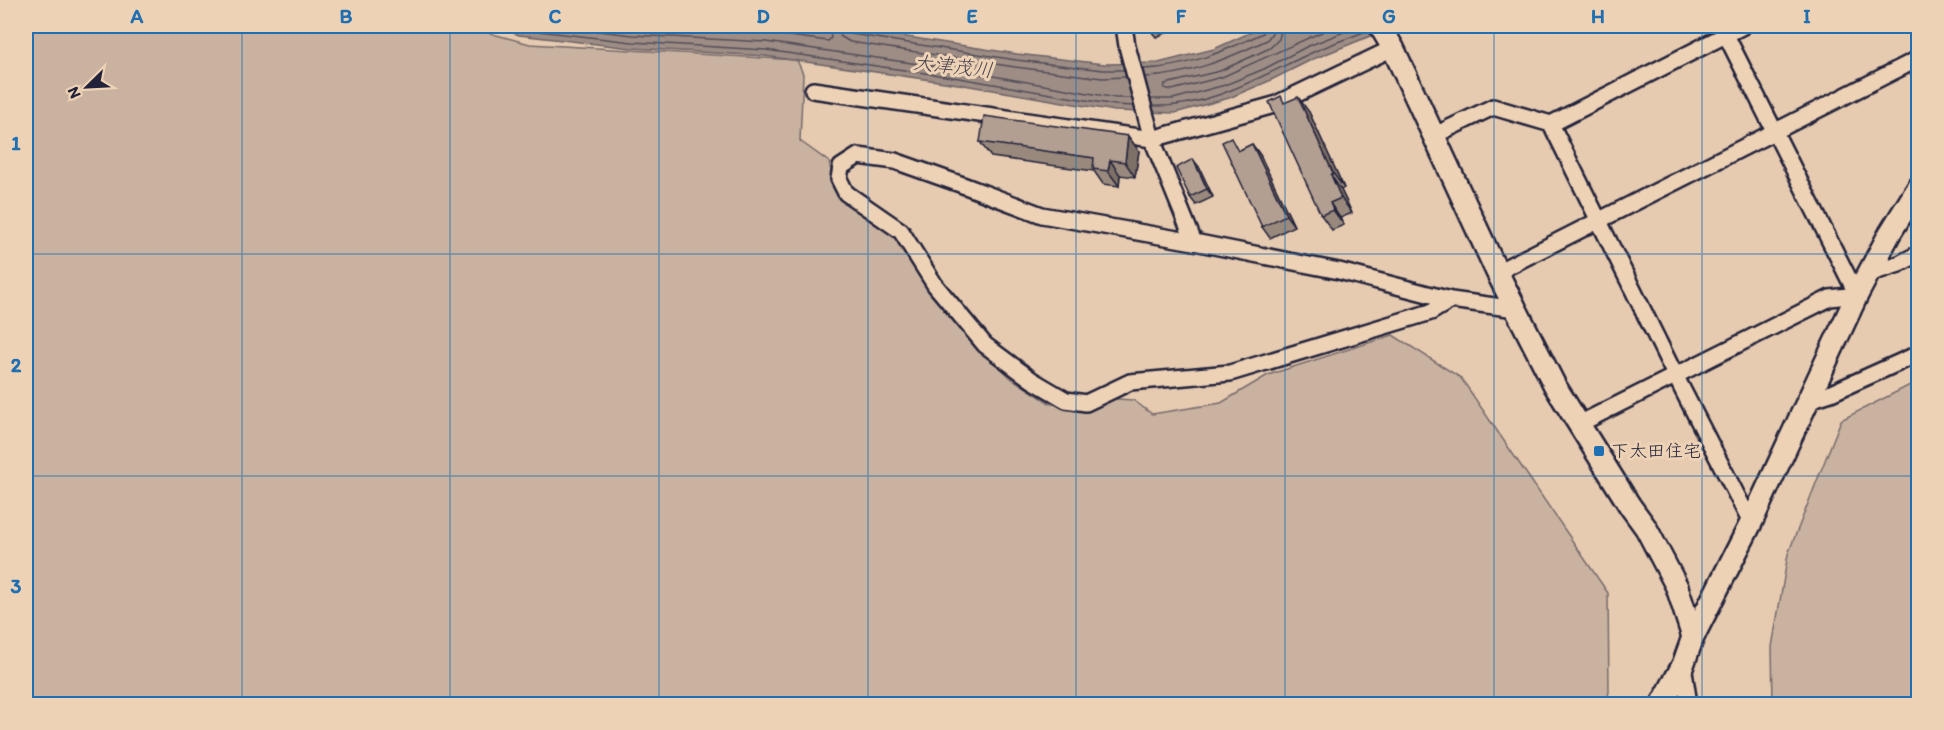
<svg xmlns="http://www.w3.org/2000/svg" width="1944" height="730" font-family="Itim,'Klee One',sans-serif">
<rect width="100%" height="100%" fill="#e6cbb0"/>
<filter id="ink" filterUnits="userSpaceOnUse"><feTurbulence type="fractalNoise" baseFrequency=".0167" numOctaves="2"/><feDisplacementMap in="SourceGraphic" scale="12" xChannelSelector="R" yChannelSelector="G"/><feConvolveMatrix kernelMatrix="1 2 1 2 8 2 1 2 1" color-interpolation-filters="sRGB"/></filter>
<g filter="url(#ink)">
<g fill="#c9b29f" stroke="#766a6d" stroke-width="1.5">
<path d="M26 26H463L530 44 797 60 803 74 800 141 829 162 836 192 893 232 922 276 964 332 1011 378 1051 404 1078 405 1086 397 1133 400 1152 414 1221 403 1268 375 1393 335 1461 378 1608 593 1609 692 1606 704H26Z"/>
<path d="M1918 381V704H1773L1772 647 1788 554 1841 420Z"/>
</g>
<path fill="#9d8d85" stroke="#6c6267" stroke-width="1.5" d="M494 26H823L862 30 1017 54 1104 64 1158 63 1214 49 1265 26H1395L1311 60 1269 81 1229 98 1175 113 1115 111 958 84 765 56 631 48 519 35Z"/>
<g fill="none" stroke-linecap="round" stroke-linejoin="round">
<g stroke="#534d59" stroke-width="1.5">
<path d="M512 26 521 29 632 42 766 50 959 78 1115 105 1134 106"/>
<path d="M554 26 633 35 766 42 960 70 1116 98H1132"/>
<path d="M632 26 766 33 828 41 831 38 829 26"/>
<path d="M838 26 840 36 850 42 1015 67 1102 78 1126 77"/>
<path d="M845 26 846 31 851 34 1016 60 1103 70H1124"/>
<path d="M1282 26 1279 39 1270 48 1220 71 1165 84 1164 88 1172 90 1222 77 1335 26"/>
<path d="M1143 69C1185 68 1225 51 1263 33L1266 26"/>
<path d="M1145 77C1187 76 1229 58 1267 40L1272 33 1273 26"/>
<path d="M1150 99H1173L1225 85 1264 69 1306 47 1359 26"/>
<path d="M1153 106C1209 108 1259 77 1309 54 1328 45 1349 38 1369 30"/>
</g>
<defs>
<g id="street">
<path d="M1124 26 1127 46 1152 139 1194 242"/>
<path d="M813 90 1152 139 1274 105 1393 48"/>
<path d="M1551 124 1675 375 1751 523"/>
<path d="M1435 135 1493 107 1551 124 1743 26"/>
<path d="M1497 272 1918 59"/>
<path d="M1868 274 1899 264 1918 254"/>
<path d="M1451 300 1431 312 1230 373 1130 382 1086 403 1066 400 1032 380 985 345 935 285 901 231 846 193 839 179 841 167 858 156 895 161 960 184 1042 215 1194 242 1339 271 1451 300 1516 309"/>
<path d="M1807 401 1831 393 1918 354"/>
<path d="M1579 424 1830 298 1857 295 1725 33"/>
<path d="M1683 665 1689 704"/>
</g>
<g id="secondary">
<path d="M1380 26 1393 48 1497 272 1555 386 1630 506 1646 528 1677 587 1693 637"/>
<path d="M1662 704 1683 665 1693 637 1751 523 1857 295 1890 233 1918 188"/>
</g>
</defs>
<use href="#street" stroke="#22223b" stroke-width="20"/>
<use href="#secondary" stroke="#22223b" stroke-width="26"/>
<use href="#street" stroke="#eed2b5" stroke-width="15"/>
<use href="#secondary" stroke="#eed2b5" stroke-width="21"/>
</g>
<g fill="#99897d" stroke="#22223b" stroke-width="1.5">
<path d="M1147 26H1183L1156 37Z"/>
<path d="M1285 103 1309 112 1344 188 1341 190 1352 213 1340 218 1344 225 1332 230 1321 215Z"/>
<path d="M1128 136 1139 151 1135 177 1120 175 1119 186 1103 184 1094 171 991 157 980 142Z"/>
<path d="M1252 144 1260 155 1294 226 1270 238 1262 227 1240 150Z"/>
<path d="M1199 167 1213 197 1196 205 1190 197Z"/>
</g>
<g fill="#7d6f66" stroke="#22223b" stroke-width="1.5">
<path d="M1298 97 1309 112 1344 188 1333 173Z"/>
<path d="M1128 136 1139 151 1135 177 1125 162Z"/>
<path d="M1252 144 1260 155 1294 226 1286 215Z"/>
<path d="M1193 159 1199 167 1213 197 1207 189Z"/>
<path d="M1110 160 1120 175 1119 186 1108 171Z"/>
<path d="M1331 175 1341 190 1352 213 1341 198Z"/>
<path d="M1330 203 1340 218 1344 225 1333 210Z"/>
</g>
<g fill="#b29f91" stroke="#22223b" stroke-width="1.5">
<path d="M1281 96 1284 103 1298 97 1333 173 1331 175 1341 198 1330 203 1333 210 1321 215 1269 102Z"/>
<path d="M984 116 1128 136 1125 162 1110 160 1108 171 1093 169 1094 158 980 142Z"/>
<path d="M1231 138 1238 151 1252 144 1286 215 1262 227 1222 142Z"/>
<path d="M1193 159 1207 189 1190 197 1176 168Z"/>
</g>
</g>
<path fill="none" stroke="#1f6fb2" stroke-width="1.5" stroke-opacity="0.55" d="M242 26V704M450 26V704M659 26V704M868 26V704M1076 26V704M1285 26V704M1494 26V704M1702 26V704M26 254H1918M26 476H1918"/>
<rect fill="#1f6fb2" stroke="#eed2b5" stroke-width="2" x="1593" y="445" width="12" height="12" rx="3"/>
<g text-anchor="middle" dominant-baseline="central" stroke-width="6" stroke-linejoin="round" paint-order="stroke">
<g font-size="18" fill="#22223b" stroke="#eed2b5" text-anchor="start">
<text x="1611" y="451">下太田住宅</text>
</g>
<g font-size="20" font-style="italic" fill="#474251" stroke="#eed2b5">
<text transform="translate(953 66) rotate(6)">大津茂川</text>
</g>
</g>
<rect width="1944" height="730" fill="none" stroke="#eed2b5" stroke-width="66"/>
<g transform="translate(87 87) rotate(246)" stroke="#eed2b5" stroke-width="4.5" paint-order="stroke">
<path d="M0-4.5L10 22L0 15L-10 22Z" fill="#22223b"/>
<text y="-9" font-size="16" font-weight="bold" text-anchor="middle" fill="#22223b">N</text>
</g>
<rect x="33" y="33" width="1878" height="664" fill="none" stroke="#1f6fb2" stroke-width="2"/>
<g font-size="20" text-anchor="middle" font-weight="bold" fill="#1f6fb2">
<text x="137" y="23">A</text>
<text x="346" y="23">B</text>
<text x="555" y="23">C</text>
<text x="763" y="23">D</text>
<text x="972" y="23">E</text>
<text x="1181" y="23">F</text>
<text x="1389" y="23">G</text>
<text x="1598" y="23">H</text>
<text x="1807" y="23">I</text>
<text x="16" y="150">1</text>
<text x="16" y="372">2</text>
<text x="16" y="593">3</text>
</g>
</svg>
